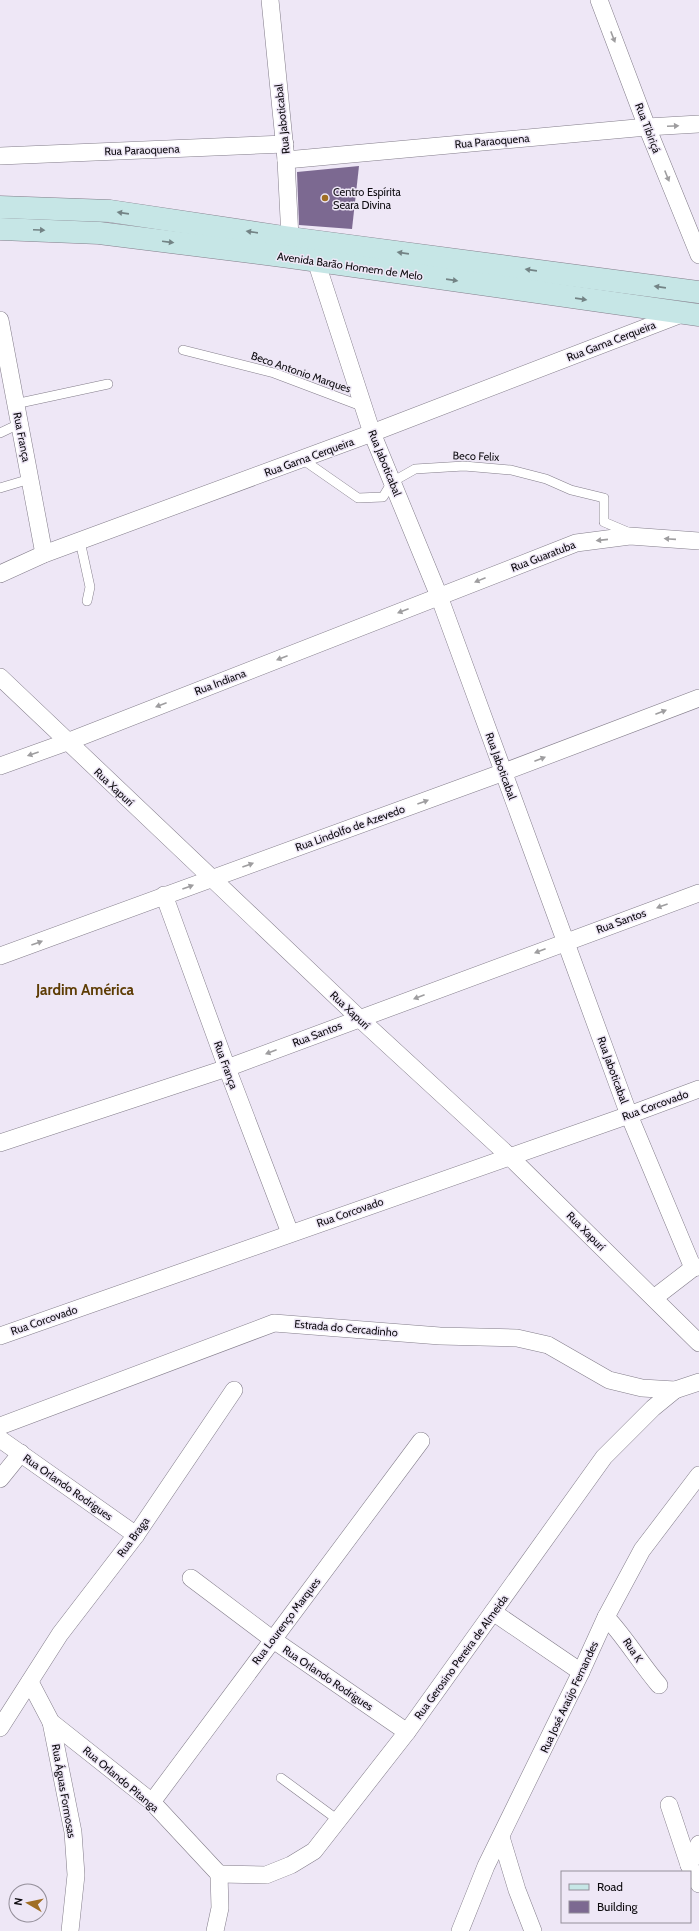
<svg xmlns="http://www.w3.org/2000/svg" width="699" height="1931" font-family="Cabin,sans-serif">
<rect width="100%" height="100%" fill="#eee7f6"/>
<path fill="#7c6991" d="M359 166 352 229 299 225 297 172Z"/>
<g fill="none" stroke-linecap="round" stroke-linejoin="round">
<defs>
<g id="lane">
<path d="M183 350 274 373 364 407"/>
<path d="M15 404 108 384"/>
<path d="M0 433 19 424"/>
<path d="M302 459 358 498 383 497 392 482 415 469 464 466 511 470 546 479 571 490 604 498V522L630 533"/>
<path d="M0 488 30 479"/>
<path d="M80 541 90 587 87 601"/>
<path d="M281 1778 338 1820"/>
</g>
<g id="street">
<path d="M270 0 286 160 290 238"/>
<path d="M599 0 647 127 699 255"/>
<path d="M0 156 285 144"/>
<path d="M286 160 647 127 699 124"/>
<path d="M316 261 372 433 439 596 629 1115 693 1268"/>
<path d="M0 320 44 554"/>
<path d="M0 574 44 554 372 433 684 313"/>
<path d="M0 677 359 1018 509 1156 699 1343"/>
<path d="M0 766 67 742 576 543 630 536 699 541"/>
<path d="M164 895 227 1068 290 1233"/>
<path d="M0 956 504 772 699 698"/>
<path d="M0 1143 227 1068 699 893"/>
<path d="M654 1298 693 1268 699 1267"/>
<path d="M0 1336 629 1115 699 1089"/>
<path d="M0 1426 274 1323 440 1336 517 1338 548 1345 609 1380 642 1388 675 1390 699 1382"/>
<path d="M0 1439 136 1535"/>
<path d="M0 1479 21 1453"/>
<path d="M191 1578 272 1639 407 1732"/>
<path d="M493 1612 581 1672"/>
<path d="M606 1617C626 1638 640 1663 659 1685"/>
<path d="M30 1682 51 1722 152 1802 219 1874"/>
<path d="M51 1722 73 1832 76 1875 70 1931"/>
<path d="M0 1728 60 1634 136 1535 234 1390"/>
<path d="M152 1802 421 1441"/>
<path d="M669 1805 689 1865 699 1884"/>
<path d="M501 1837 517 1890 533 1931"/>
<path d="M689 1865 699 1844"/>
<path d="M219 1874 266 1875 291 1865 314 1851 407 1732 604 1457 653 1408 675 1390"/>
<path d="M215 1931 220 1908 219 1874"/>
<path d="M460 1931 486 1866 581 1672 606 1617 642 1550 699 1475"/>
</g>
<g id="secondary">
<path d="M0 207 110 211 290 238 699 292"/>
<path d="M0 229 99 233 290 257 699 315"/>
</g>
</defs>
<use href="#lane" stroke="#837d8a" stroke-width="10"/>
<use href="#street" stroke="#837d8a" stroke-width="18"/>
<use href="#secondary" stroke="#837d8a" stroke-width="23"/>
<use href="#lane" stroke="#fff" stroke-width="9"/>
<use href="#street" stroke="#fff" stroke-width="17"/>
<use href="#secondary" stroke="#c6e6e6" stroke-width="22"/>
</g>
<defs><path id="oneway-solid" d="M-6-.8H1V-3.2L6.5 0L1 3.2V.8H-6Z"/></defs>
<g fill="#9e9d9f">
<use href="#oneway-solid" transform="translate(613 37) rotate(69)"/>
<use href="#oneway-solid" transform="translate(673 126) rotate(-3)"/>
<use href="#oneway-solid" transform="translate(667 176) rotate(68)"/>
<use href="#oneway-solid" transform="translate(670 539) rotate(-176)"/>
<use href="#oneway-solid" transform="translate(602 540) rotate(174)"/>
<use href="#oneway-solid" transform="translate(480 580) rotate(158)"/>
<use href="#oneway-solid" transform="translate(403 611) rotate(159)"/>
<use href="#oneway-solid" transform="translate(282 658) rotate(159)"/>
<use href="#oneway-solid" transform="translate(161 705) rotate(159)"/>
<use href="#oneway-solid" transform="translate(661 712) rotate(-21)"/>
<use href="#oneway-solid" transform="translate(33 754) rotate(161)"/>
<use href="#oneway-solid" transform="translate(540 759) rotate(-21)"/>
<use href="#oneway-solid" transform="translate(423 802) rotate(-20)"/>
<use href="#oneway-solid" transform="translate(248 865) rotate(-20)"/>
<use href="#oneway-solid" transform="translate(188 887) rotate(-20)"/>
<use href="#oneway-solid" transform="translate(662 906) rotate(160)"/>
<use href="#oneway-solid" transform="translate(37 943) rotate(-20)"/>
<use href="#oneway-solid" transform="translate(540 951) rotate(159)"/>
<use href="#oneway-solid" transform="translate(419 997) rotate(159)"/>
<use href="#oneway-solid" transform="translate(271 1052) rotate(159)"/>
</g>
<g fill="#738385">
<use href="#oneway-solid" transform="translate(123 213) rotate(-172)"/>
<use href="#oneway-solid" transform="translate(39 230) rotate(3)"/>
<use href="#oneway-solid" transform="translate(252 232) rotate(-172)"/>
<use href="#oneway-solid" transform="translate(168 242) rotate(7)"/>
<use href="#oneway-solid" transform="translate(403 253) rotate(-172)"/>
<use href="#oneway-solid" transform="translate(531 270) rotate(-172)"/>
<use href="#oneway-solid" transform="translate(452 280) rotate(8)"/>
<use href="#oneway-solid" transform="translate(660 287) rotate(-172)"/>
<use href="#oneway-solid" transform="translate(581 299) rotate(8)"/>
</g>
<circle fill="#a06e23" stroke="#eee7f6" stroke-width="1.5" cx="325" cy="198" r="4"/>
<g text-anchor="middle" dominant-baseline="central" stroke-width="3" stroke-linejoin="round" paint-order="stroke">
<g font-size="11" fill="#0d0b0f" stroke="#eee7f6">
<text transform="translate(282 119) rotate(-96)">Rua Jaboticabal</text>
<text transform="translate(648 128) rotate(69)">Rua Tibiriçá</text>
<text transform="translate(492 141) rotate(-5)">Rua Paraoquena</text>
<text transform="translate(142 150) rotate(-2)">Rua Paraoquena</text>
<text transform="translate(350 266) rotate(8)">Avenida Barão Homem de Melo</text>
<text transform="translate(611 341) rotate(-21)">Rua Gama Cerqueira</text>
<text transform="translate(301 372) rotate(19)">Beco Antonio Marques</text>
<text transform="translate(22 437) rotate(79)">Rua França</text>
<text transform="translate(476 456) rotate(2)">Beco Felix</text>
<text transform="translate(309 457) rotate(-20)">Rua Gama Cerqueira</text>
<text transform="translate(385 463) rotate(68)">Rua Jaboticabal</text>
<text transform="translate(543 556) rotate(-21)">Rua Guaratuba</text>
<text transform="translate(220 682) rotate(-21)">Rua Indiana</text>
<text transform="translate(501 766) rotate(70)">Rua Jaboticabal</text>
<text transform="translate(114 787) rotate(43)">Rua Xapurí</text>
<text transform="translate(350 828) rotate(-20)">Rua Lindolfo de Azevedo</text>
<text transform="translate(621 921) rotate(-20)">Rua Santos</text>
<text transform="translate(350 1010) rotate(43)">Rua Xapurí</text>
<text transform="translate(317 1034) rotate(-21)">Rua Santos</text>
<text transform="translate(226 1065) rotate(70)">Rua França</text>
<text transform="translate(613 1070) rotate(70)">Rua Jaboticabal</text>
<text transform="translate(655 1105) rotate(-20)">Rua Corcovado</text>
<text transform="translate(350 1212) rotate(-19)">Rua Corcovado</text>
<text transform="translate(586 1231) rotate(45)">Rua Xapurí</text>
<text transform="translate(44 1320) rotate(-19)">Rua Corcovado</text>
<text transform="translate(346 1328) rotate(5)">Estrada do Cercadinho</text>
<text transform="translate(68 1487) rotate(35)">Rua Orlando Rodrigues</text>
<text transform="translate(133 1537) rotate(-54)">Rua Braga</text>
<text transform="translate(286 1621) rotate(-53)">Rua Lourenço Marques</text>
<text transform="translate(633 1650) rotate(57)">Rua K</text>
<text transform="translate(461 1657) rotate(-54)">Rua Gerosino Pereira de Almeida</text>
<text transform="translate(328 1678) rotate(34)">Rua Orlando Rodrigues</text>
<text transform="translate(569 1697) rotate(-65)">Rua José Araújo Fernandes</text>
<text transform="translate(121 1779) rotate(40)">Rua Orlando Pitanga</text>
<text transform="translate(64 1791) rotate(80)">Rua Águas Formosas</text>
</g>
<g font-size="11" fill="#0d0b0f" stroke="#eee7f6" text-anchor="start">
<text x="333" y="192">Centro Espírita<tspan x="333" dy="13">Seara Divina</tspan></text>
</g>
<g font-size="15" font-weight="bold" fill="#5e3d05" stroke="#eee7f6">
<text x="85" y="990">Jardim América</text>
</g>
</g>
<rect x="561" y="1871" width="130" height="52" fill="#eee7f6" stroke="#948f9a"/>
<rect x="569" y="1884" width="20" height="6" fill="#c6e6e6" stroke="#948f9a"/>
<text x="597" y="1891" font-size="12" fill="#0d0b0f">Road</text>
<rect x="569" y="1901" width="20" height="12" fill="#7c6991" stroke="#948f9a"/>
<text x="597" y="1911" font-size="12" fill="#0d0b0f">Building</text>
<g transform="translate(28 1903) rotate(279)"><circle r="19" fill="#eee7f6" stroke="#948f9a"/>
<path d="M0-3L7 15L0 10L-7 15Z" fill="#a06e23"/>
<text y="-6" font-size="11" font-weight="bold" text-anchor="middle" fill="#0d0b0f">N</text>
</g>
</svg>
